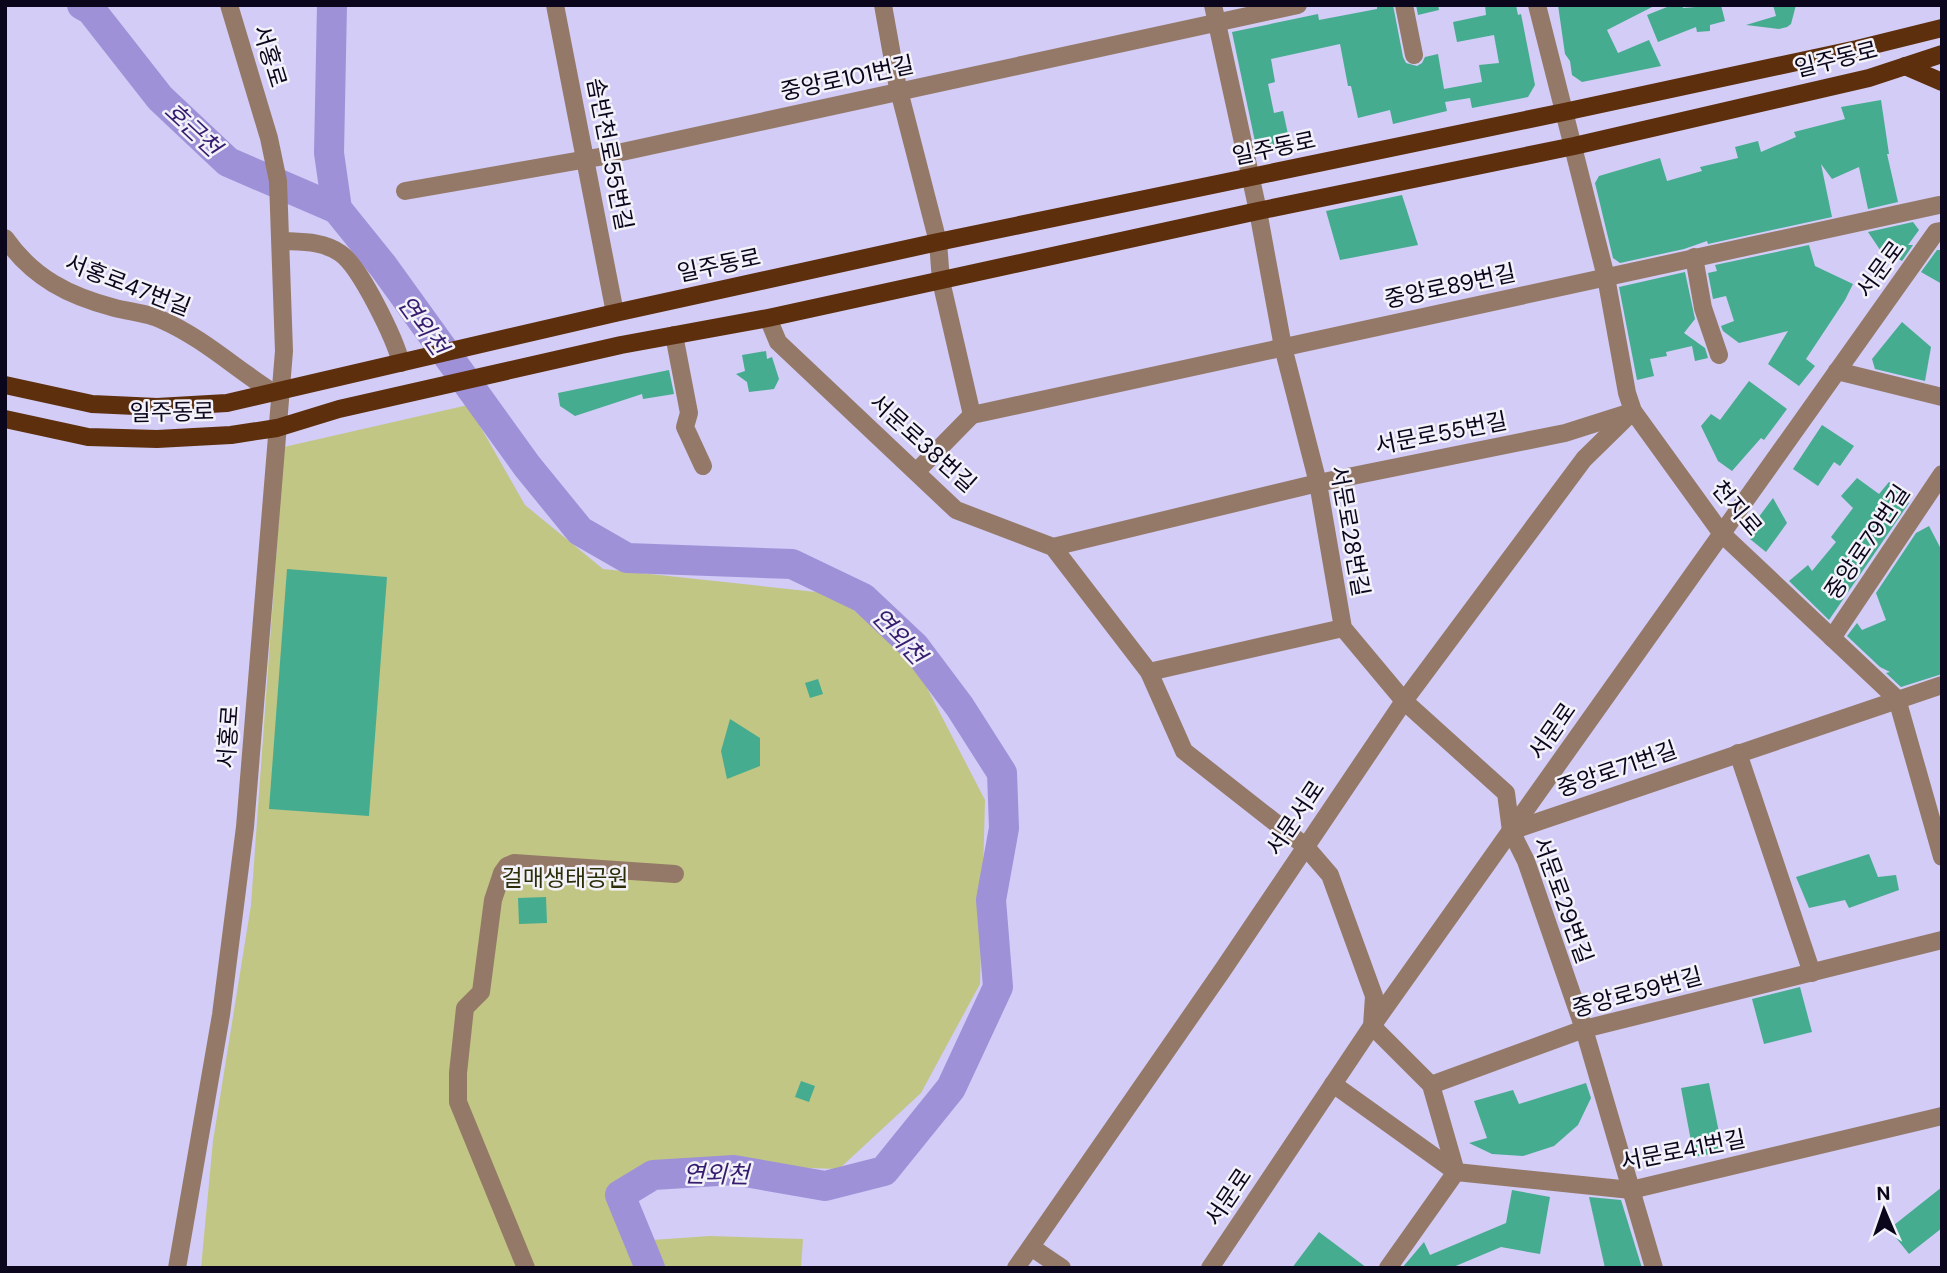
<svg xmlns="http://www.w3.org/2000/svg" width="1947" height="1273" font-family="'DM Sans','Noto Sans KR',sans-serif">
<rect width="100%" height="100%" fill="#d2ccf6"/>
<path fill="#c1c685" d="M468 405 525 505 603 569 835 594 913 661 985 800 980 984 921 1093 839 1169 691 1164 612 1189 623 1242 710 1236 803 1239 801 1268H201L213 1141 251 905 284 447Z"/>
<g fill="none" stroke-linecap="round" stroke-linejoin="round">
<g stroke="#9e91d8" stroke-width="30">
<path d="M82 5 91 10 160 98 228 162 337 209"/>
<path d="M332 5 329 153 337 209 383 266 527 466 580 531 627 558 792 564 863 598 915 647 960 707 1002 773 1004 828 991 900 998 987 951 1088 884 1171 825 1186 734 1170 653 1175 620 1195 650 1268"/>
</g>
</g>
<g fill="#46ac8f">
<path d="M1377 5H1393L1403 57 1406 63 1417 66 1422 63 1425 57 1438 54 1444 89 1482 82 1479 65 1499 63 1494 35 1457 42 1453 22 1486 15 1485 5H1516L1518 15 1521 14 1535 85 1528 97 1472 108 1470 98 1445 102 1447 111 1393 124 1390 110 1358 118 1351 86H1348L1340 44 1271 59 1275 82 1268 84 1274 113 1283 111 1291 148 1258 156 1232 32 1318 14 1319 20 1377 9Z"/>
<path d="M1416 5H1438L1439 10 1418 15Z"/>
<path d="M1558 5H1656L1607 30 1618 53 1649 40 1661 66 1582 82 1572 75 1570 61 1565 54Z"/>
<path d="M1672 5H1682L1683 8 1721 5 1725 21 1710 25V31L1697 32 1696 27 1658 42 1647 15Z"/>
<path d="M1773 5H1796L1791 24 1787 27 1779 29 1746 25 1776 16Z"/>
<path d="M1881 100 1889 154H1887L1898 202 1868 209 1859 167 1832 179 1821 164 1832 217 1708 244 1707 241 1684 249 1620 263 1613 258 1595 183 1599 176 1660 158 1667 181 1702 171 1700 167 1738 158 1735 147 1758 141 1761 152 1796 137 1794 132 1845 119 1841 107Z"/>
<path d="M1402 195 1418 245 1340 260 1326 211Z"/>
<path d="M1913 222 1919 230 1908 245H1913L1902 261 1897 258 1891 266 1868 232Z"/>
<path d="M1809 245 1815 266 1853 284 1845 300 1806 359 1815 366 1799 386 1768 364 1788 331 1739 343 1723 331 1721 326 1734 321 1726 296 1713 299 1708 273 1717 271 1715 265Z"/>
<path d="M1937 250H1942V284L1921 272Z"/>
<path d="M1685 272 1695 319 1684 333 1705 348 1708 358 1695 361 1692 346 1666 352 1667 356 1650 359 1654 376 1637 380 1619 287Z"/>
<path d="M1902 322 1931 347 1925 381 1875 369 1872 359Z"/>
<path d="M766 351 767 359 772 357 779 379 774 389 749 392 747 382 736 374 745 371 742 355Z"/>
<path d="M669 370 674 394 643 399 642 394 575 416 560 406 558 393Z"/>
<path d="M1749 381 1787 409 1764 440 1761 438 1732 471 1718 461 1701 426 1711 414 1720 420Z"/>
<path d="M1822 425 1854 446 1840 466 1834 462 1818 486 1793 469Z"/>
<path d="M1857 478 1879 494 1889 482 1908 498 1905 500 1909 503 1829 620 1789 581 1808 565 1812 571 1836 542 1831 537 1853 508 1841 496Z"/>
<path d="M1773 498 1787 523 1766 552 1750 539 1749 530Z"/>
<path d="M1929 526 1942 551V674L1901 687 1886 673 1890 672 1880 667 1847 636 1857 623 1862 630 1886 620 1876 593 1916 533Z"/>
<path d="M287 569 387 577 369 816 269 809Z"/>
<path d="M818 679 823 694 810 698 805 683Z"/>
<path d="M730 719 760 738V766L727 779 721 751Z"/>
<path d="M1869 854 1878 877 1896 875 1899 890 1849 908 1845 900 1809 908 1796 877Z"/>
<path d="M546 897 547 923 519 924 518 898Z"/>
<path d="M1800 987 1812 1032 1764 1044 1752 999Z"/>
<path d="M801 1081 815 1086 809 1102 795 1097Z"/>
<path d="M1586 1083 1591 1098 1578 1125 1554 1146 1523 1156 1492 1154 1469 1143 1487 1138 1474 1101 1513 1090 1519 1104Z"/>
<path d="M1709 1083 1723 1152 1694 1157 1681 1088Z"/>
<path d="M1942 1187V1228L1909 1254 1889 1229Z"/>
<path d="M1512 1190 1550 1197 1540 1254 1501 1247 1451 1268H1402L1424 1242 1430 1255 1506 1223Z"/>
<path d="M1589 1197 1621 1200 1642 1268H1605Z"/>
<path d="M1319 1232 1367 1268H1292Z"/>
</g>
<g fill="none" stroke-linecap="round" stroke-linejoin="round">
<g stroke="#957968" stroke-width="18">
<path d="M555 5 615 313"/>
<path d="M883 5 897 83 938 242 941 281 972 415 1939 205"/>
<path d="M1213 5 1258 211 1283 347 1318 483 1343 628 1404 701 1506 793 1511 831 1526 861 1584 1029 1654 1268"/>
<path d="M1404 5 1414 55"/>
<path d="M1537 5 1606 277 1627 393 1633 411 1722 534 1897 699 1942 857"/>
<path d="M405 191 599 157 1298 5"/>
<path d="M5 238C33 278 69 296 115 308 130 312 148 313 162 320 203 338 236 369 274 393"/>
<path d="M282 241C302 242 323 241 340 253 360 266 395 339 401 363"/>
<path d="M1694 257 1703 308 1719 355"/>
<path d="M768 318 778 342 956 510 1053 547 1149 672 1184 751 1305 846 1330 875 1374 996 1372 1026 1431 1085 1456 1172"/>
<path d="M674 335 689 413 685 427 703 466"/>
<path d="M1837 371 1942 397"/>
<path d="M917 471 972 415"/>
<path d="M1053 547 1318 483 1565 433 1628 413"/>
<path d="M1832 638 1942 474"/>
<path d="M1149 672 1343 628"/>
<path d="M1738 753 1812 973"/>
<path d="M1511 831 1942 685"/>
<path d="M1333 1084 1456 1172 1631 1190 1942 1116"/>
<path d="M1431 1085 1584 1029 1942 940"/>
<path d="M1031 1247 1062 1268"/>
<path d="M177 1268 221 1015 245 827 284 351 278 181 269 138 229 5"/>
<path d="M526 1268 458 1102V1073L465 1008 481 992 493 900 502 873 507 866 514 863 675 874"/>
<path d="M1016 1268 1222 971 1404 701 1584 459 1633 411"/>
<path d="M1210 1268 1372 1026 1936 232 1942 231"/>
<path d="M1388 1268 1456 1172"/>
</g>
<g stroke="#5e2f0d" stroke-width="18">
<path d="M1905 66 1942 82"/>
<path d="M5 385 92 404 157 407 227 403 615 313 938 242 1564 112 1857 49 1942 28"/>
<path d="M5 419 88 437 157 439 231 435 277 428 339 409 621 345 768 318 1258 211 1574 146 1869 78 1942 54"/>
</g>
</g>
<g text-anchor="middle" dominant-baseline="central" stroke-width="5" stroke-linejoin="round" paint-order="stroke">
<g font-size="23" fill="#0c061d" stroke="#f3f2f9">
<text transform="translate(270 56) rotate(73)">서홍로</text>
<text transform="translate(1836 59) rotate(-14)">일주동로</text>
<text transform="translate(847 78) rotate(-12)">중앙로101번길</text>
<text transform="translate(1274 148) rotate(-12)">일주동로</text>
<text transform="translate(610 154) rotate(79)">솜반천로55번길</text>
<text transform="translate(719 265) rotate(-12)">일주동로</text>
<text transform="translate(1880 269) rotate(-54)">서문로</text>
<text transform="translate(128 285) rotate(21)">서홍로47번길</text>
<text transform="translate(1450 286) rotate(-12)">중앙로89번길</text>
<text transform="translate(172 412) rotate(-1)">일주동로</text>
<text transform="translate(1441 433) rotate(-11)">서문로55번길</text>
<text transform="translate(923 443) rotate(42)">서문로38번길</text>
<text transform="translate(1737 508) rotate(50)">천지로</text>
<text transform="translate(1350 531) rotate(80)">서문로28번길</text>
<text transform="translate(1867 542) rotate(-56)">중앙로79번길</text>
<text transform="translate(1552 731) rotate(-55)">서문로</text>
<text transform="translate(228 737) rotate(-86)">서홍로</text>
<text transform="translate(1617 769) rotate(-19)">중앙로71번길</text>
<text transform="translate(1295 818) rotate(-56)">서문서로</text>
<text transform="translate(1563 900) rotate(70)">서문로29번길</text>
<text transform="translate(1637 992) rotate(-15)">중앙로59번길</text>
<text transform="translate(1683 1150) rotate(-11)">서문로41번길</text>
<text transform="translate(1228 1197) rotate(-56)">서문로</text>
</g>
<g font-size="23" fill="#2c2e0a" stroke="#f3f2f9">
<text x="565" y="878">걸매생태공원</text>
</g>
<g font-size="24" font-style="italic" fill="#361c6f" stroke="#f3f2f9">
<text transform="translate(193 129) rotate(43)">호근천</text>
<text transform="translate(423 325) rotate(54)">연외천</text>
<text transform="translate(899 636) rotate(47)">연외천</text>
<text transform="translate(716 1174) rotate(1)">연외천</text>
</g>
</g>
<rect width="1947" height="1273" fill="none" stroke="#0c061d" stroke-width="14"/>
<g transform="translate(1884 1210) rotate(358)" stroke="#f3f2f9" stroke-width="5" paint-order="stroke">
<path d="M0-5L12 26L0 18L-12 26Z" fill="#0c061d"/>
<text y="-10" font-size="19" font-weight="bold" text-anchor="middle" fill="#0c061d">N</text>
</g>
</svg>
